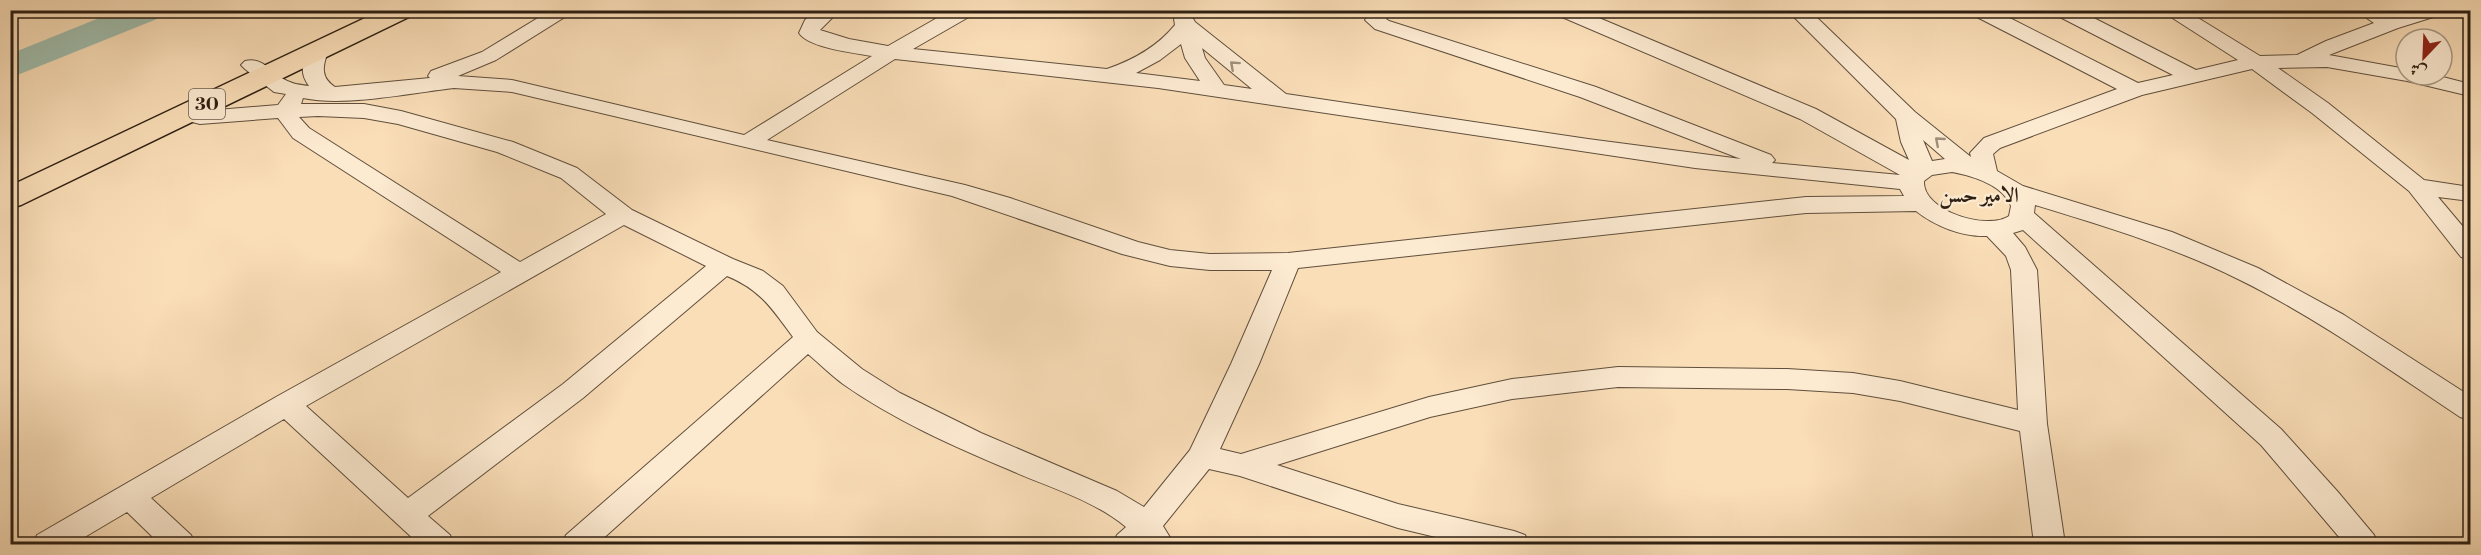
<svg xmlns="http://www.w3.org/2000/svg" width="2481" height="555" font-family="'Libre Bodoni',Amiri,serif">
<rect width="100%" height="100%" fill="#fadeb8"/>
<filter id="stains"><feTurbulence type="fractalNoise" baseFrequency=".00333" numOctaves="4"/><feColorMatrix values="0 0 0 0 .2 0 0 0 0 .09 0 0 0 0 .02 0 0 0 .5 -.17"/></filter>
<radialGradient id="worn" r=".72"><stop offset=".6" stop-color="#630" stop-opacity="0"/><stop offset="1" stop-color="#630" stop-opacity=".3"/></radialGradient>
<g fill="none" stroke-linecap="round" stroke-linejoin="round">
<path fill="#9fbcab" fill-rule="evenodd" d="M119 10H167L162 17 10 78V54Z"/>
<defs>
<path id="street" d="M551 10H576L496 60 458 76 512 80 744 135 872 56C854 53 809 48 799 33L805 20 817 10H840L820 30 849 39 888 46 951 10H977L974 14 913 49 1107 69C1133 60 1157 47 1175 25L1174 19 1177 15H1191L1195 22 1286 94 1588 139 1741 159 1580 97 1375 29 1365 20 1372 10H1393L1386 19 1389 21 1596 87 1771 155 1775 160 1772 163 1900 175 1800 119 1555 14 1552 10H1580L1816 109 1909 160 1901 142 1896 119 1787 10H1809L1915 112 1971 157 1970 153 1984 138 2117 89 1971 14 1968 10H1994L2138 83 2173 75 2054 14 2051 10H2078L2196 70 2238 60 2160 10H2185L2260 56 2297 55 2326 41 2374 23 2355 10H2381L2393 17 2414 10H2446L2443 14 2398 28 2329 55 2406 69V75H2435L2470 84V96L2407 81 2327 67 2278 68 2328 103 2424 180 2470 187V201L2438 197 2470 235V259L2461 257 2409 191 2312 113 2252 69 2142 95 2000 148 1993 154 1997 171 2023 186 2172 232 2258 268 2344 315 2470 396V420L2460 417C2388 369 2317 318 2240 280 2174 247 2104 226 2035 205L2034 213 2281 429 2338 492 2374 535 2378 544H2345L2261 445 2023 230 2013 233 2025 247 2037 270 2047 424 2065 544H2034L2020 431 1900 401 1853 393 1787 389 1618 387 1512 399 1430 417 1277 465 1398 504 1514 531 1525 535 1529 544H1465L1398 528 1240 476 1209 469 1163 526 1174 544H1113L1117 535 1126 527C1094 500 1048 487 1010 470 953 446 894 420 843 384 831 375 820 364 808 354L597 544H562L566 535 793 337C772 309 761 290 727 276L583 398 428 516 450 535 454 544H419L284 419 151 498 191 535 195 544H160L127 512 73 544H33L37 535 276 397 501 272 293 138 278 118 200 124 192 122 189 117 192 112 278 105 286 94 274 92 245 69 241 65 245 61C264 56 273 76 290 82 296 85 303 85 309 86 299 73 302 61 311 48L318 46 325 48 328 52C322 67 321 78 335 87L430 78 428 76 431 71 482 52ZM1181 44 1185 58 1200 81 1136 73 1160 60ZM1202 48 1252 89 1224 85 1205 58ZM895 59 1158 88 1695 168 1900 189 1904 196 1806 197 1288 253 1210 254 1170 250 1138 242 1010 198 965 185 767 140ZM454 88 512 92 952 196 1122 254 1170 266 1210 270H1272L1231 364 1190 450 1144 507 1117 491 981 433 900 393 862 369 817 332 783 286 763 271 733 259 632 210 577 168 513 142 401 111 364 104H301L303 98C345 107 410 93 454 88ZM318 116 364 118 398 124 497 152 561 178 606 214 520 262 309 128 299 117ZM1923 140 1945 159 1932 161ZM1952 172C1973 176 2003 185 2011 206L2009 216C1987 231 1922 211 1924 181L1932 175ZM1916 211C1935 226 1962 237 1987 236L2006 256 2011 270 2018 410 1900 381 1853 373 1787 369 1618 367 1512 379 1429 397 1241 454 1220 449 1259 364 1298 268 1806 213ZM624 225 706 266 563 384 408 498 306 406Z"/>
<path id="primary" d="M382 10H417L413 15 21 205 10 208V186Z"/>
</defs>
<use href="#street" stroke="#604f3c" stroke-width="2"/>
<use href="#primary" stroke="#2d1f12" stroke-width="3"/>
<use href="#street" fill="#fcead1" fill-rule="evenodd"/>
<use href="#primary" fill="#fadeb8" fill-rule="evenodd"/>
</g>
<defs><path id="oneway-chevron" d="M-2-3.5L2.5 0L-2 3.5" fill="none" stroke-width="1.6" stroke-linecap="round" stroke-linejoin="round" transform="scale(1.5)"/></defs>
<g stroke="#9f8f7b">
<use href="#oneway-chevron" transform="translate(1234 65) rotate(-138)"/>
<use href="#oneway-chevron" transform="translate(1939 141) rotate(-139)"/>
</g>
<g text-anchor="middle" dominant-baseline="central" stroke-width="4.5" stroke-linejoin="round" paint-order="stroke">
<rect fill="#fcead1" stroke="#6b5c4b" stroke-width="1.5" x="189" y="89" width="36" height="30" rx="4.5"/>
<g font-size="18" font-weight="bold" fill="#2d1f12">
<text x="207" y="104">30</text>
</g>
<g font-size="21" font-weight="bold" fill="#2d1f12" stroke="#fcead1">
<text x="1979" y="196">الامير حسن</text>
</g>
</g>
<rect width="2481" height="555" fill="none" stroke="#fadeb8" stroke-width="36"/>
<rect x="12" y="12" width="2457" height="531" fill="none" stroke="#2d1f12" stroke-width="3"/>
<rect x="18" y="18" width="2445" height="519" fill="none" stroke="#2d1f12" stroke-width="1.5"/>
<g transform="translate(2424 57) rotate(203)"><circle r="28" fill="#fcead1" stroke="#a99985" stroke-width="1.5"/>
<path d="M0-4.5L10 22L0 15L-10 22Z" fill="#8f2418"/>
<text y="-9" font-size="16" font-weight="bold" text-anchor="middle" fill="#2d1f12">ش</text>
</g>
<rect width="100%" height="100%" filter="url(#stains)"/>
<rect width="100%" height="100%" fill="url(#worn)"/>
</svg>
